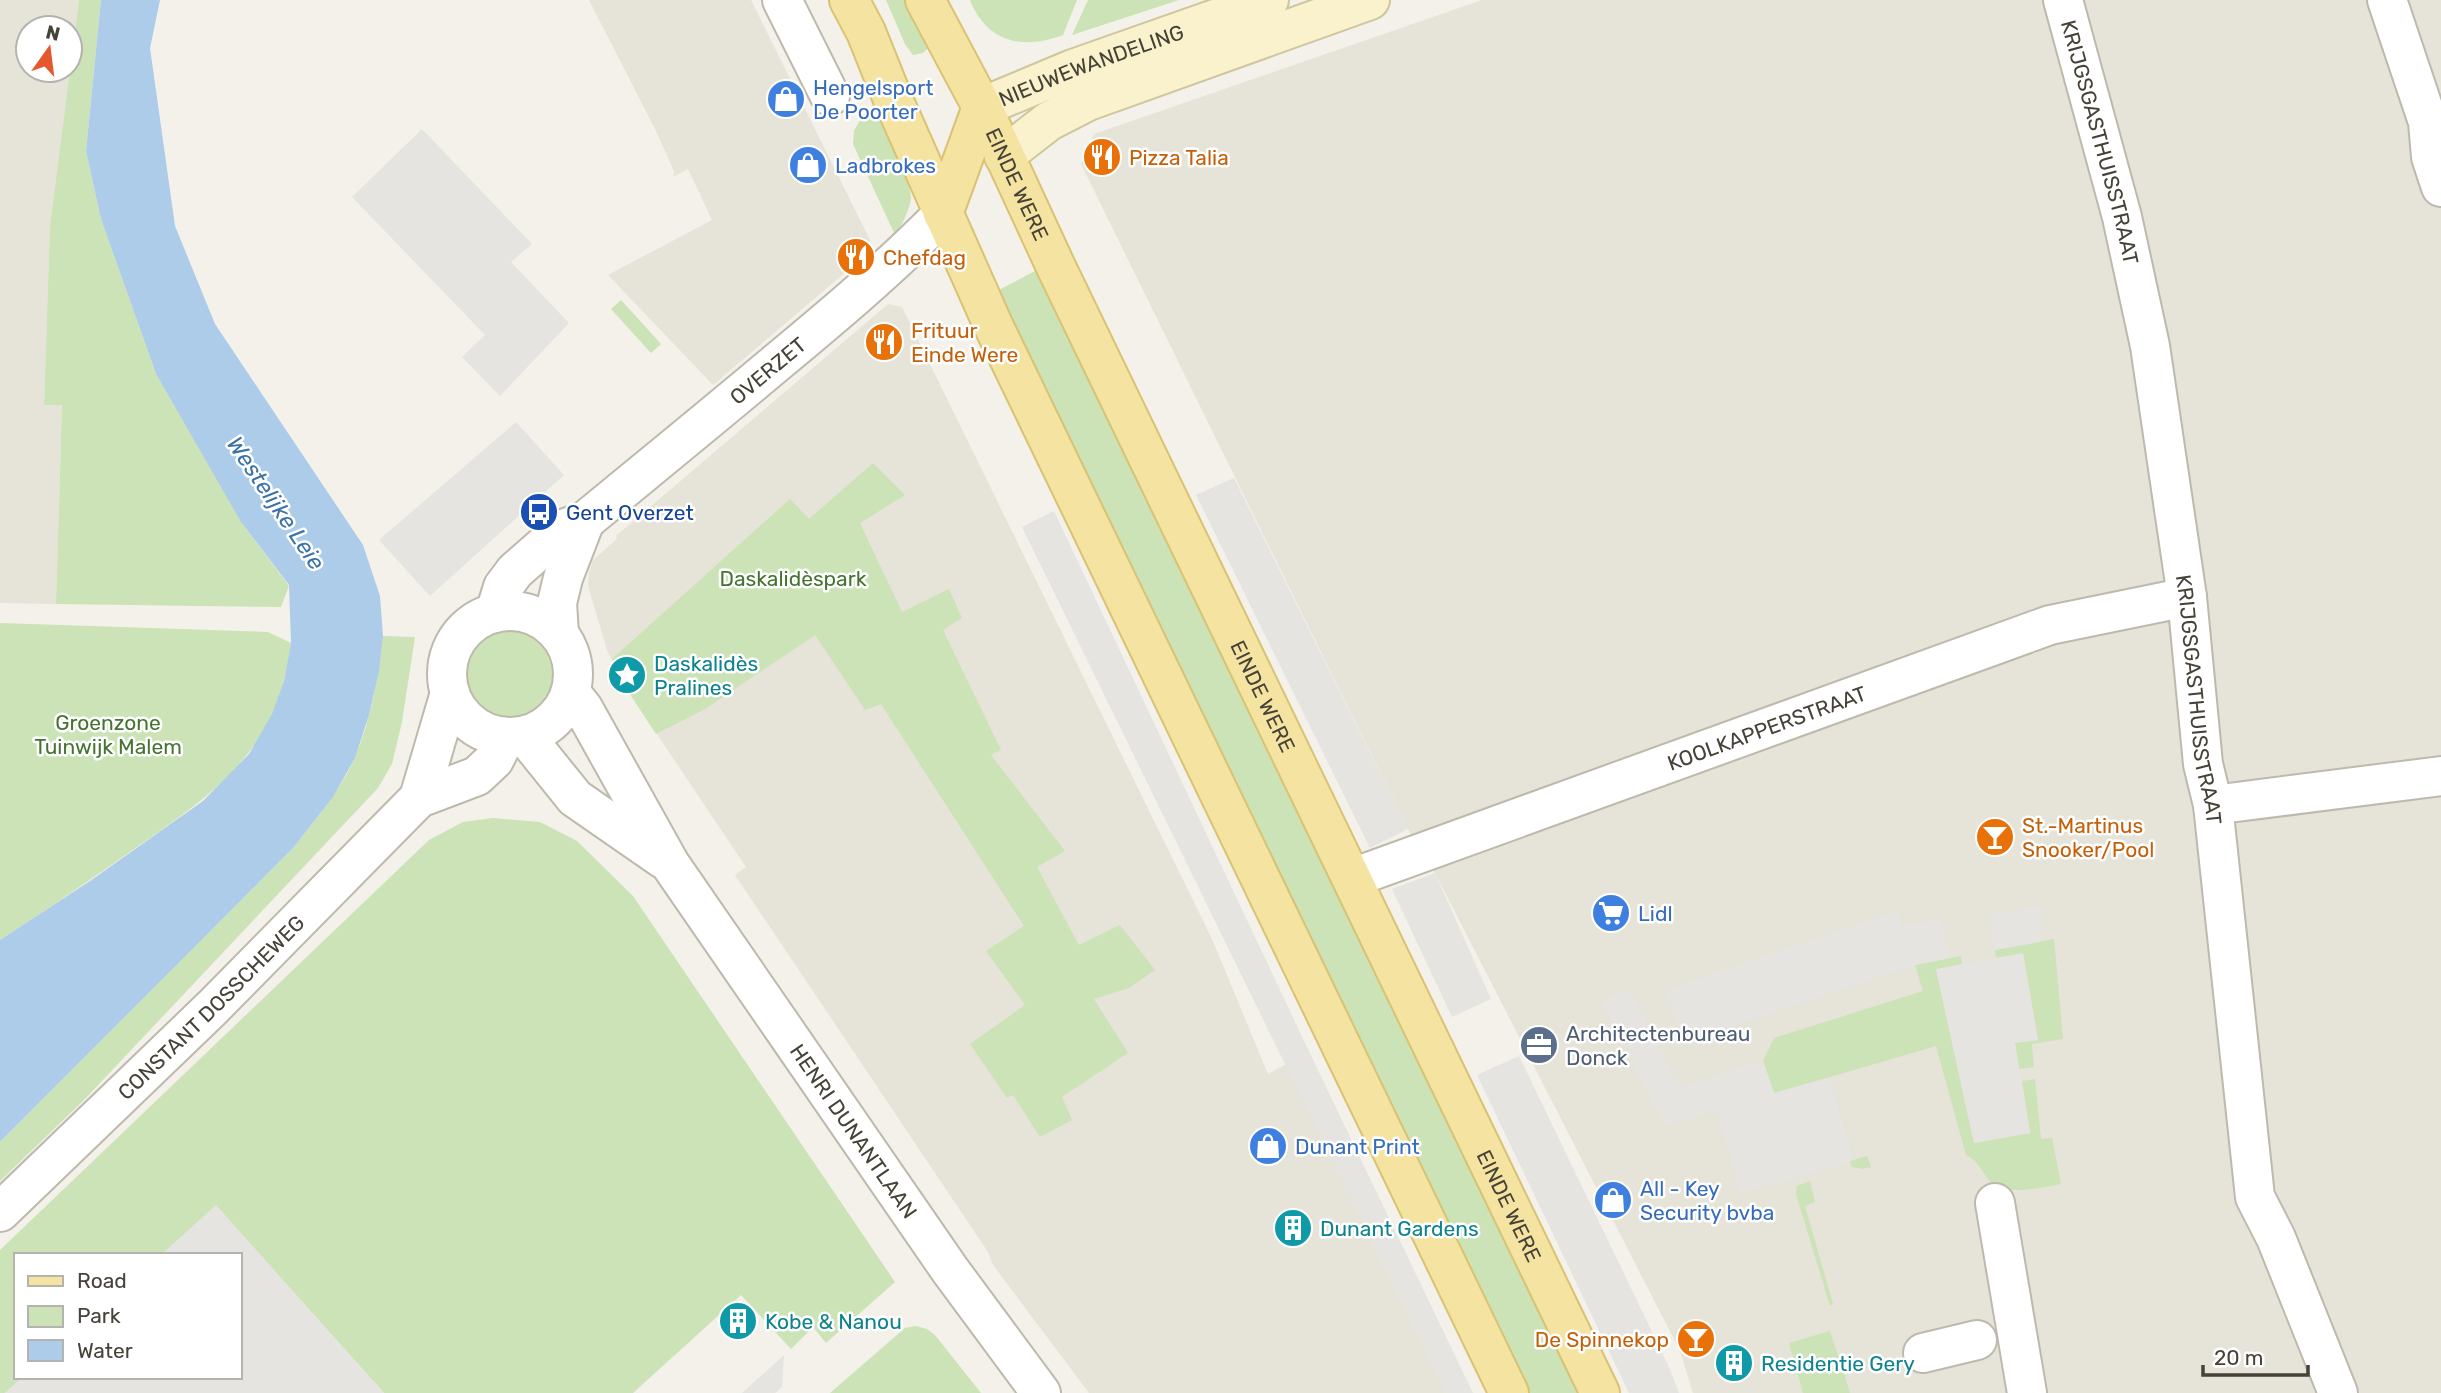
<svg xmlns="http://www.w3.org/2000/svg" width="2441" height="1393" font-family="Rubik,sans-serif">
<rect width="100%" height="100%" fill="#f3f1e9"/>
<g fill="#e6e3d8" fill-rule="evenodd">
<path d="M0 0H79L50 227 44 405 62 404 56 604 0 603ZM28 28H70V70H28Z"/>
<path d="M589 0H751L871 242 868 253 713 385 608 275 712 220 688 169 673 177 674 171 655 129Z"/>
<path d="M1482 0H2441V1393H1693L1680 1351 1435 873 1408 829 1081 164 1094 134Z"/>
<path d="M888 304 902 307 1212 939 1268 1074 1286 1064 1446 1393H1089L993 1265 988 1252 735 875 746 867 624 685 607 650 588 586 589 573 593 560 617 539 616 536Z"/>
</g>
<g fill="#cbe3b6">
<path d="M79 0H101L86 151 101 219 156 374 244 526 289 586 281 607 56 604 62 405H44L50 226Z"/>
<path d="M886 0H906L930 46 923 53 913 55 905 44Z"/>
<path d="M970 0H1077L1063 35C1023 50 987 43 970 0Z"/>
<path d="M1088 0H1179L1072 35Z"/>
<path d="M879 114C887 131 912 182 911 199 909 211 902 225 895 235L853 144 854 131 860 120Z"/>
<path d="M1037 270 1580 1393H1527L997 291Z"/>
<path d="M621 300 661 344 651 353 611 309Z"/>
<path d="M873 463 905 495 860 523 902 612 949 589 962 618 943 630 1001 750 991 755 1065 851 1037 867 1079 945 1120 925 1155 970 1129 988 1094 999 1128 1053 1062 1097 1072 1120 1040 1137 1013 1095 1007 1098 970 1044 1025 1005 986 951 1024 926 881 704 865 710 815 635 705 709 656 734 624 685 612 659 790 499 809 519Z"/>
<path d="M0 623 268 632 291 643C287 667 283 692 272 715 244 774 189 811 137 847 92 879 46 910 0 940Z"/>
<circle cx="510" cy="676" r="46"/>
<path d="M383 636 415 637 402 722 392 764 378 788 84 1100 0 1181V1142L294 847C316 819 341 790 355 757 371 720 378 677 383 636Z"/>
<path d="M493 818 540 822 577 841 633 896 895 1282 826 1343 813 1327 791 1349 741 1295 633 1393H384L216 1206 161 1255H16V1377H23L5 1393H0V1250L429 840 463 822Z"/>
<path d="M2054 939 2063 1039 2032 1044 2034 1067 2019 1069 2015 1043 2038 1040 2023 954 1996 958 1995 950Z"/>
<path d="M1961 956 1962 964 1936 970 1974 1143 2030 1133 2022 1081 2035 1079 2041 1139 2052 1138 2061 1184C2044 1187 2006 1196 1993 1184 1981 1173 1982 1164 1966 1155L1936 1046 1830 1077 1854 1160 1867 1156 1871 1167 1862 1169 1852 1167 1850 1161 1774 1093 1763 1061 1774 1038 1923 991 1915 965Z"/>
<path d="M1810 1181 1815 1202 1805 1206 1833 1304 1830 1306 1796 1194 1797 1186Z"/>
<path d="M916 1326 927 1329 935 1335 981 1393H830L905 1328Z"/>
<path d="M1830 1331 1850 1393H1803L1789 1343Z"/>
</g>
<g fill="#e5e4e1">
<path d="M422 129 532 244 511 262 569 323 500 396 462 357 485 335 352 197Z"/>
<path d="M516 422 564 475 430 596 379 540Z"/>
<path d="M1234 478 1408 829 1370 848 1196 495Z"/>
<path d="M1054 511 1305 1043 1473 1393H1446L1022 527Z"/>
<path d="M1435 873 1491 999 1452 1017 1392 889Z"/>
<path d="M2042 906 2040 942 1995 950 1989 915Z"/>
<path d="M1897 911 1902 926 1939 920 1950 958 1915 965 1684 1043 1666 990Z"/>
<path d="M2023 953 2038 1040 2015 1043 2030 1133 1974 1143 1936 969Z"/>
<path d="M1630 989 1680 1087 1763 1061 1774 1093 1830 1077 1854 1160 1783 1182 1741 1192 1716 1110 1665 1126 1602 1001Z"/>
<path d="M1519 1056 1669 1367 1679 1393H1629L1477 1075Z"/>
<path d="M216 1205 384 1393H5L23 1377H240V1255H161Z"/>
<path d="M784 1355 782 1387 775 1393H742Z"/>
</g>
<path fill="#acccea" d="M101 0H160L150 48 175 226 215 324 363 545 380 596 383 636 379 671 369 715 355 758 333 797 294 847 0 1142V940L90 881 203 801 249 754 272 714 284 681 291 643 289 585 241 522 156 374 101 219 86 151Z"/>
<g fill="none" stroke-linecap="round" stroke-linejoin="round">
<defs>
<g id="minor">
<path d="M782 0 830 96"/>
<path id="s1" d="M2063 0 2122 217 2150 346 2187 597 2203 764 2213 805 2255 1197 2276 1238 2338 1393"/>
<path d="M2387 0 2428 122 2431 157 2441 187"/>
<path d="M419 798 450 693"/>
<path d="M2213 805 2441 776"/>
<path id="s2" d="M1352 878 2050 625 2187 597"/>
<path d="M1995 1203 2027 1393"/>
<path id="s3" d="M0 1212 213 1007 419 798 477 776 494 760 506 737"/>
<path d="M1923 1353 1977 1340"/>
</g>
<g id="tertiary">
<circle cx="510" cy="674" r="63"/>
<path id="s4" d="M495 613 503 587 515 571 563 529 585 521C648 469 712 417 775 364 833 316 890 268 943 214"/>
<path d="M559 634 557 603 563 578 585 521"/>
<path id="s5" d="M571 693 583 708 670 864 950 1270 1041 1393"/>
<path d="M525 736 575 798 663 859"/>
</g>
<g id="secondary">
<path id="s6" d="M982 107 1073 69 1269 0"/>
<path d="M1004 156 1049 121 1088 101 1370 0"/>
</g>
<g id="primary">
<path d="M849 0 866 32 892 97 993 325 1509 1393"/>
<path id="s7" d="M925 0 982 107 1056 267 1600 1393"/>
<path d="M943 214 982 107"/>
</g>
</defs>
<use href="#minor" stroke="#beb9ad" stroke-width="42"/>
<use href="#tertiary" stroke="#beb9ad" stroke-width="42"/>
<use href="#secondary" stroke="#cec69d" stroke-width="42"/>
<use href="#primary" stroke="#d9c272" stroke-width="42"/>
<use href="#minor" stroke="#fff" stroke-width="38"/>
<use href="#tertiary" stroke="#fff" stroke-width="38"/>
<use href="#secondary" stroke="#f9f2cd" stroke-width="38"/>
<use href="#primary" stroke="#f5e3a1" stroke-width="38"/>
</g>
<defs>
<symbol id="shop-disc" viewBox="-11 -11 22 22"><circle r="9.5" fill="#3f7fe0" stroke="#fff"/><path d="M-5-2.5h2.3a2.7 3.5 0 0 1 5.4 0H5L5.5 6h-11ZM-1.5-2.5h3a1.5 2.3 0 0 0-3 0Z" fill="#fff"/></symbol>
<symbol id="restaurant-disc" viewBox="-11 -11 22 22"><circle r="9.5" fill="#e8710a" stroke="#fff"/><path d="M-5-6h1v4h1v-4h1v4h1v-4h1v5L-1.5 .5V6h-2V.5L-5-1ZM5-6V6H3V1.5H1.5Q1.5-4 5-6Z" fill="#fff"/></symbol>
<symbol id="bus-disc" viewBox="-11 -11 22 22"><circle r="9.5" fill="#1a4fb4" stroke="#fff"/><path d="M-5-6H5V4H4V6H2V4H-2V6H-4V4H-5ZM-3.5-4V0h7V-4ZM-3.5 1.2v1.5H-2V1.2ZM2 1.2v1.5H3.5V1.2Z" fill="#fff"/></symbol>
<symbol id="sight-disc" viewBox="-11 -11 22 22"><circle r="9.5" fill="#0f9aa8" stroke="#fff"/><path d="M0-6L1.8-2.2L6-1.7L2.9 1.2L3.7 5.4L0 3.3L-3.7 5.4L-2.9 1.2L-6-1.7L-1.8-2.2Z" fill="#fff"/></symbol>
<symbol id="bar-disc" viewBox="-11 -11 22 22"><circle r="9.5" fill="#e8710a" stroke="#fff"/><path d="M-6-5H6L.8 .8V4.5H3.5V6h-7V4.5H-.8V.8Z" fill="#fff"/></symbol>
<symbol id="supermarket-disc" viewBox="-11 -11 22 22"><circle r="9.5" fill="#3f7fe0" stroke="#fff"/><path d="M-6-5.5h2.5l.6 2H6L4.5 2H-2.5L-4.4-4H-6ZM-1.5 3.2a1.3 1.3 0 1 0 .1 0ZM3 3.2a1.3 1.3 0 1 0 .1 0Z" fill="#fff"/></symbol>
<symbol id="office-disc" viewBox="-11 -11 22 22"><circle r="9.5" fill="#5c6f8a" stroke="#fff"/><path d="M-6-3h4V-5.5h4V-3h4V5H-6ZM-1-4.5V-3h2v-1.5ZM-6 0V1H6V0Z" fill="#fff"/></symbol>
<symbol id="building-disc" viewBox="-11 -11 22 22"><circle r="9.5" fill="#0f9aa8" stroke="#fff"/><path d="M-4-6H4V6H1V3H-1V6H-4ZM-2.5-4.3h1.7v1.8h-1.7ZM.8-4.3h1.7v1.8H.8ZM-2.5-1h1.7V.8h-1.7ZM.8-1h1.7V.8H.8Z" fill="#fff"/></symbol>
</defs>
<g fill-rule="evenodd">
<use href="#shop-disc" x="764" y="77" width="44" height="44"/>
<use href="#restaurant-disc" x="1080" y="135" width="44" height="44"/>
<use href="#shop-disc" x="786" y="143" width="44" height="44"/>
<use href="#restaurant-disc" x="834" y="235" width="44" height="44"/>
<use href="#restaurant-disc" x="862" y="320" width="44" height="44"/>
<use href="#bus-disc" x="517" y="490" width="44" height="44"/>
<use href="#sight-disc" x="605" y="653" width="44" height="44"/>
<use href="#bar-disc" x="1973" y="815" width="44" height="44"/>
<use href="#supermarket-disc" x="1589" y="891" width="44" height="44"/>
<use href="#office-disc" x="1517" y="1023" width="44" height="44"/>
<use href="#shop-disc" x="1246" y="1124" width="44" height="44"/>
<use href="#shop-disc" x="1591" y="1178" width="44" height="44"/>
<use href="#building-disc" x="1271" y="1206" width="44" height="44"/>
<use href="#building-disc" x="716" y="1299" width="44" height="44"/>
<use href="#bar-disc" x="1674" y="1317" width="44" height="44"/>
<use href="#building-disc" x="1712" y="1341" width="44" height="44"/>
</g>
<g text-anchor="middle" dominant-baseline="central" stroke-width="5" stroke-linejoin="round" paint-order="stroke">
<g font-size="21" fill="#464238" stroke="#fff">
<text stroke="none"><textPath href="#s6" startOffset="117">NIEUWEWANDELING</textPath></text>
<text stroke="none"><textPath href="#s1" startOffset="147">KRIJGSGASTHUISSTRAAT</textPath></text>
<text stroke="none"><textPath href="#s7" startOffset="206">EINDE WERE</textPath></text>
<text stroke="none"><textPath href="#s4" startOffset="371">OVERZET</textPath></text>
<text stroke="none"><textPath href="#s7" startOffset="774">EINDE WERE</textPath></text>
<text stroke="none"><textPath href="#s1" startOffset="714">KRIJGSGASTHUISSTRAAT</textPath></text>
<text stroke="none"><textPath href="#s2" startOffset="441">KOOLKAPPERSTRAAT</textPath></text>
<text stroke="none"><textPath href="#s3" startOffset="294">CONSTANT DOSSCHEWEG</textPath></text>
<text stroke="none"><textPath href="#s5" startOffset="522">HENRI DUNANTLAAN</textPath></text>
<text stroke="none"><textPath href="#s7" startOffset="1340">EINDE WERE</textPath></text>
</g>
<g font-size="21" fill="#366cbe" stroke="#fff" text-anchor="start">
<text x="813" y="87">Hengelsport<tspan x="813" dy="24">De Poorter</tspan></text>
<text x="835" y="165">Ladbrokes</text>
<text x="1638" y="913">Lidl</text>
<text x="1295" y="1146">Dunant Print</text>
<text x="1640" y="1188">All - Key<tspan x="1640" dy="24">Security bvba</tspan></text>
</g>
<g font-size="21" fill="#c56008" stroke="#fff" text-anchor="start">
<text x="1129" y="157">Pizza Talia</text>
<text x="883" y="257">Chefdag</text>
<text x="911" y="330">Frituur<tspan x="911" dy="24">Einde Were</tspan></text>
<text x="2022" y="825">St.-Martinus<tspan x="2022" dy="24">Snooker/Pool</tspan></text>
<text x="1669" y="1339" text-anchor="end">De Spinnekop</text>
</g>
<g font-size="21" fill="#164399" stroke="#fff" text-anchor="start">
<text x="566" y="512">Gent Overzet</text>
</g>
<g font-size="21" fill="#457331" stroke="#fff">
<text x="793" y="578">Daskalidèspark</text>
<text x="108" y="722">Groenzone<tspan x="108" dy="24">Tuinwijk Malem</tspan></text>
</g>
<g font-size="21" fill="#0d838f" stroke="#fff" text-anchor="start">
<text x="654" y="663">Daskalidès<tspan x="654" dy="24">Pralines</tspan></text>
<text x="1320" y="1228">Dunant Gardens</text>
<text x="765" y="1321">Kobe &amp; Nanou</text>
<text x="1761" y="1363">Residentie Gery</text>
</g>
<g font-size="21" fill="#4e5e75" stroke="#fff" text-anchor="start">
<text x="1566" y="1033">Architectenbureau<tspan x="1566" dy="24">Donck</tspan></text>
</g>
<g font-size="23" font-style="italic" fill="#3b72a8" stroke="#fff">
<text transform="translate(276 503) rotate(56)">Westelijke Leie</text>
</g>
</g>
<rect x="14" y="1253" width="228" height="126" fill="#ffffff" stroke="#b5b3af" stroke-width="2"/>
<rect x="28" y="1276" width="35" height="10" fill="#f5e3a1" stroke="#b5b3af" stroke-width="2"/>
<text x="77" y="1288" font-size="21" fill="#464238">Road</text>
<rect x="28" y="1306" width="35" height="21" fill="#cbe3b6" stroke="#b5b3af" stroke-width="2"/>
<text x="77" y="1323" font-size="21" fill="#464238">Park</text>
<rect x="28" y="1340" width="35" height="21" fill="#acccea" stroke="#b5b3af" stroke-width="2"/>
<text x="77" y="1358" font-size="21" fill="#464238">Water</text>
<g transform="translate(49 49) rotate(14)"><circle r="33" fill="#ffffff" stroke="#b5b3af" stroke-width="2"/>
<path d="M0-5L12 26L0 18L-12 26Z" fill="#e5582e"/>
<text y="-10" font-size="19" font-weight="bold" text-anchor="middle" fill="#464238">N</text>
</g>
<path d="M2203 1365v10h105v-10" fill="none" stroke="#464238" stroke-width="3.5"/>
<text x="2214" y="1365" font-size="21" fill="#464238" stroke="#ffffff" stroke-width="5" paint-order="stroke">20 m</text>
</svg>
